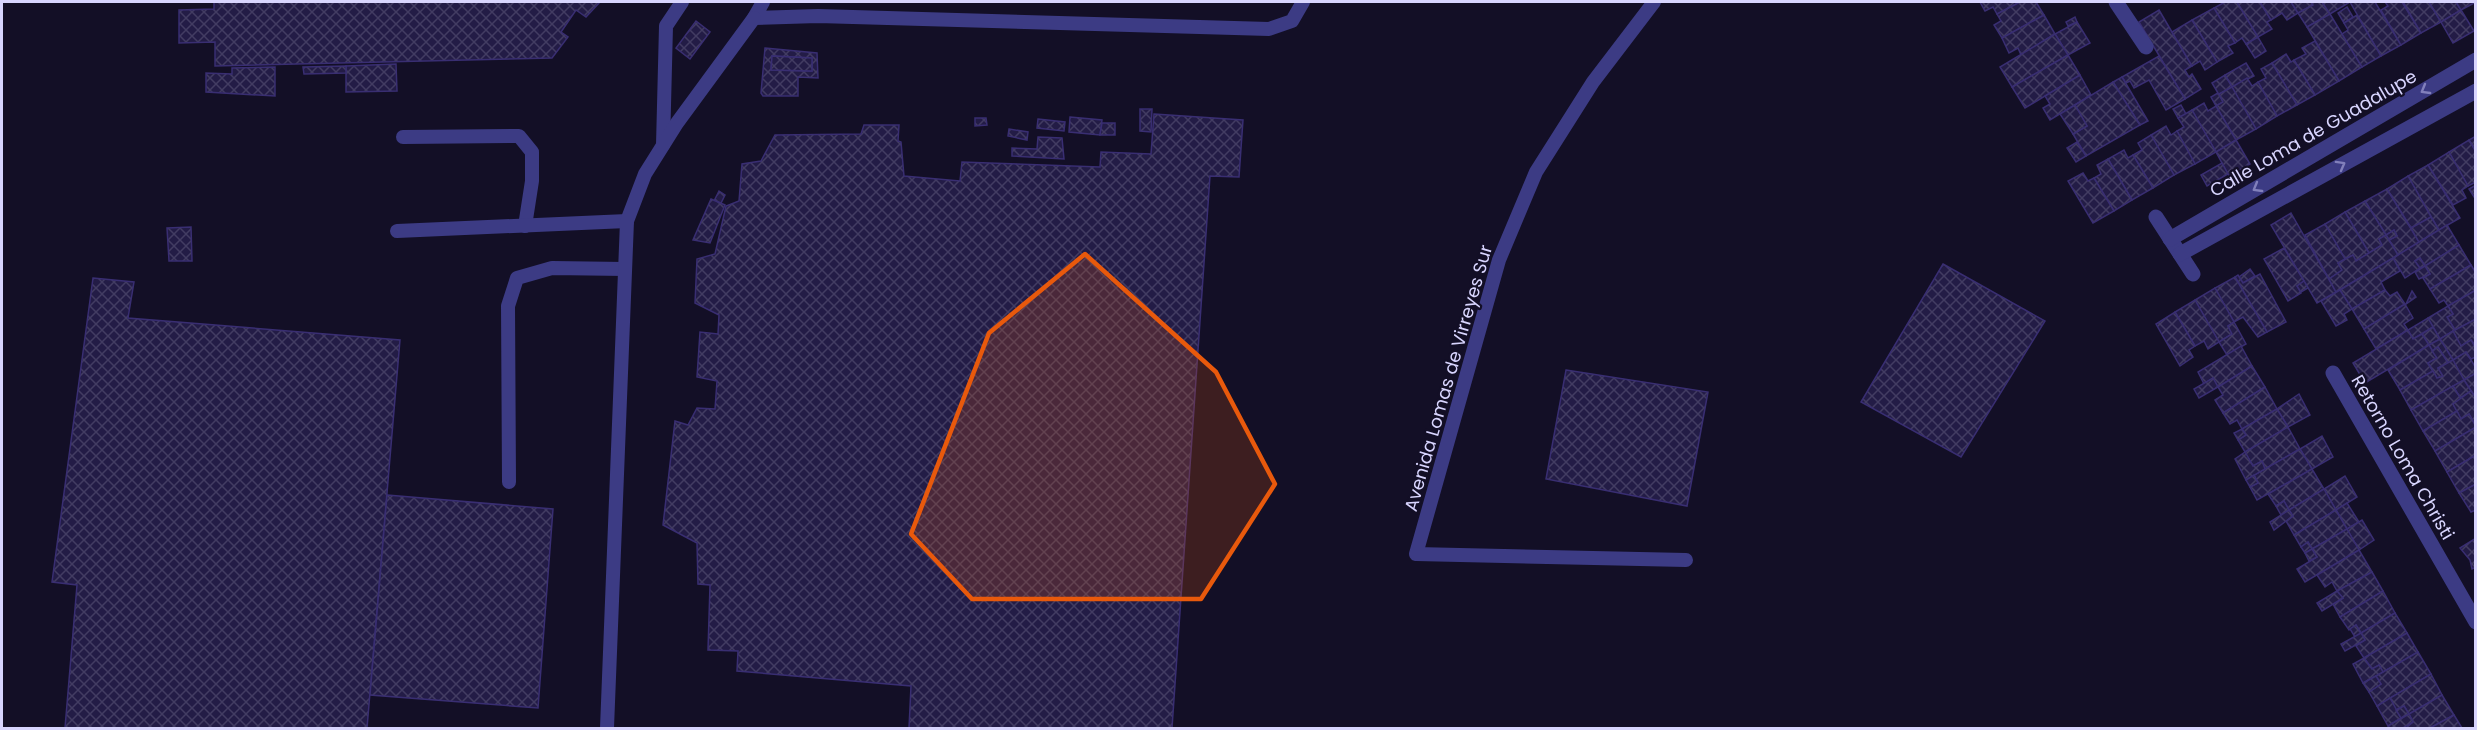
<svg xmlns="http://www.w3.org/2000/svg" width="2477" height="730" font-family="Poppins,sans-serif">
<defs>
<pattern id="building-cross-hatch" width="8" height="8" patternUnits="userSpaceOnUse" patternTransform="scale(1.5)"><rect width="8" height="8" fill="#231c46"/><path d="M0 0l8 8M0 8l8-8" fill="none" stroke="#423c62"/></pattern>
</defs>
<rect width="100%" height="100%" fill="#130f26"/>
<g fill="url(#building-cross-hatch)" stroke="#392e72" stroke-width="1.5" fill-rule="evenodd">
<path d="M214 2H600L586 17 576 10 561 32 568 37 552 58 215 66V42L179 43V10L214 9Z"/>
<path d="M1980 2H2020L1997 14 1993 7 1985 11Z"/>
<path d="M2020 2H2036L2044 15 2002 38 1994 25 2001 21 1997 14Z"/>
<path d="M2225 2H2237L2258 37 2246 44 2242 38 2235 43 2214 8Z"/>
<path d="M2237 2H2260L2271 20 2267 22 2272 29 2258 37Z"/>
<path d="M2260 2H2291L2298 13 2287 20 2282 13 2271 20Z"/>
<path d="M2291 2H2311L2313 5 2298 13Z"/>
<path d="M2311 2H2322L2330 14 2307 27 2298 13 2313 5Z"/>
<path d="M2322 2H2350L2330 14Z"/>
<path d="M2350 2H2375L2401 45 2381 56Z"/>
<path d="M2385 2H2402L2421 33 2401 45 2381 10 2388 6Z"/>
<path d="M2403 2H2429L2441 22 2421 33Z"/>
<path d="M2429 2H2456L2461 10 2441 22Z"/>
<path d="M2456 2H2476L2461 10Z"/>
<path d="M2347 7 2353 17 2344 23 2338 13Z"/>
<path d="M2214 8 2235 43 2228 46 2233 53 2217 62 2192 20Z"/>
<path d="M2159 10 2192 66 2185 70 2189 77 2192 74 2201 89 2185 99 2139 22Z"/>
<path d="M2461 10 2474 31 2453 43 2441 22Z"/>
<path d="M2330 14 2362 67 2339 81 2307 27Z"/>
<path d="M2044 15 2055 34 2021 55 2018 48 2009 53 2002 38Z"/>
<path d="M2357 15 2381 56 2362 67 2342 34 2348 30 2344 23Z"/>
<path d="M2075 17 2077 22 2068 26 2066 22Z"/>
<path d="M2192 20 2217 62 2205 70 2200 61 2192 66 2172 32Z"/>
<path d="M696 21 710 32 690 59 676 48Z"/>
<path d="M2077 22 2090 43 2068 55 2055 34Z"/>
<path d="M2055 34 2068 55 2012 87 2000 67Z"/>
<path d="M2258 37 2266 51 2255 58 2246 44Z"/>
<path d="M2315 41 2339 81 2315 95 2294 60 2306 54 2302 48Z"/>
<path d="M765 48 817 53 818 78 798 77V96H763L761 93ZM772 56 812 58V71L771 70Z"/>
<path d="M2286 54 2291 62 2294 60 2315 95 2297 105 2272 63Z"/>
<path d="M2068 55 2080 75 2025 108 2012 87Z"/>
<path d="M772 56 812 58V71L771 70Z"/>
<path d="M2159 56 2185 99 2166 110 2149 80 2134 88 2130 81 2126 83 2122 77Z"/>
<path d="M2246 63 2254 76 2232 87 2225 75Z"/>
<path d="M2272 63 2297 105 2277 116 2258 82 2266 78 2261 69Z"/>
<path d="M396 64 397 91 346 92V66Z"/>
<path d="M346 66V73L304 74 303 67Z"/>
<path d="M275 67V96L206 92V73L232 74V68Z"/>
<path d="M2080 75 2091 95 2050 120 2043 108 2050 104 2045 96Z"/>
<path d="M2225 75 2232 87 2219 94 2223 102 2216 106 2211 97 2218 93 2212 83Z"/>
<path d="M2122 77 2148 121 2140 125 2113 82Z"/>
<path d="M2247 78 2252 86 2258 82 2277 116 2256 129 2232 87Z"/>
<path d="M2113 82 2140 125 2086 156 2073 134 2087 126 2075 105Z"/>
<path d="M2232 87 2256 129 2236 140 2216 106 2223 102 2219 94Z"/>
<path d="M2204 103 2208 111 2216 106 2236 140 2216 152 2192 110Z"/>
<path d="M2075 105 2087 126 2073 134 2060 114Z"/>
<path d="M2181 105 2186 114 2178 118 2173 109Z"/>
<path d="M1140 109H1152L1151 132 1140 131Z"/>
<path d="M2192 110 2216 152 2195 164 2177 131 2184 127 2178 118Z"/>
<path d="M1154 114 1243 120 1239 177 1210 176 1172 728H909L911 686 737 671 738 651 708 650 710 585 698 584 697 543 663 525 675 421 688 425 697 408 715 409 717 381 697 377 700 332 718 334 719 315 695 303 697 259 715 254 726 206 739 201 742 164 761 161 775 135 861 134 864 125H899L898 141 901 142 904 176 960 181 962 162 1100 167 1101 152 1151 154Z"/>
<path d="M1070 117 1102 120 1100 135 1069 132Z"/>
<path d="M975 118H986L987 125 975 126Z"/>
<path d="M1038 119 1065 122 1064 131 1037 128Z"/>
<path d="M1102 123H1115V135H1100Z"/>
<path d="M2166 126 2171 135 2177 131 2195 164 2174 175 2151 135Z"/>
<path d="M1009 129 1028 132 1027 140 1008 136Z"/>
<path d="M2151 135 2174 175 2153 188 2133 155 2142 150 2138 143Z"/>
<path d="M2476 136V152L2469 140Z"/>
<path d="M1038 137 1062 138 1064 159 1012 156V148L1037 149Z"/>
<path d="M2236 140 2250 164 2229 176 2216 152Z"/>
<path d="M2469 140 2476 152V182L2468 186 2449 152Z"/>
<path d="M2077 142 2086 156 2076 162 2067 148Z"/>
<path d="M2124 150 2128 158 2133 155 2153 188 2132 200 2108 159Z"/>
<path d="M2449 152 2468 186 2462 190 2466 198 2453 205 2428 165Z"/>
<path d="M2108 159 2132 200 2114 211 2094 178 2101 174 2097 165Z"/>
<path d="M2222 163 2228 174 2207 186 2201 175Z"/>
<path d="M2428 165 2460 218 2439 230 2408 176Z"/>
<path d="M2083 173 2088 181 2094 178 2114 211 2093 223 2068 181Z"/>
<path d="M2408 176 2431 217 2411 228 2387 189Z"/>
<path d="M2476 185V200L2469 189Z"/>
<path d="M2387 189 2419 242 2398 255 2389 240 2397 236 2394 230 2386 235 2365 201Z"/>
<path d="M719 191 725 195 721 203 714 201Z"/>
<path d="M711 199 725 205 710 243 693 240Z"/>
<path d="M2365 201 2386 235 2379 239 2382 245 2369 253 2345 212Z"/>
<path d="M2345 212 2369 253 2356 261 2353 255 2345 259 2325 224Z"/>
<path d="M2291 213 2336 292 2317 303 2271 225Z"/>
<path d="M2431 217 2439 230 2419 242 2411 228Z"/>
<path d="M2325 224 2345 259 2338 263 2342 270 2329 279 2305 235Z"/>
<path d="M2447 225 2459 245 2425 266 2420 258 2415 261 2420 268 2405 278 2393 258Z"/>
<path d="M191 227 192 261H169L167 228Z"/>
<path d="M2394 230 2397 236 2389 240 2386 235Z"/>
<path d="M2386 235 2398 255 2336 292 2329 279 2342 270 2338 263 2353 255 2356 261 2382 245 2379 239Z"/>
<path d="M2459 245 2471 265 2430 289 2423 278 2430 274 2425 266Z"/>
<path d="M2284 248 2304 281 2297 286 2301 293 2288 301 2264 259Z"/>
<path d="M2393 258 2400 271 2381 282 2385 290 2352 309 2340 290Z"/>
<path d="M2420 258 2425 266 2420 268 2415 261Z"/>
<path d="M1943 264 2045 321 1961 457 1861 402Z"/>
<path d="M2471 265 2476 273V290L2448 306 2444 300 2439 303 2430 289Z"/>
<path d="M2425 266 2430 274 2419 279 2415 272Z"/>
<path d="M2250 269 2255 276 2243 283 2239 277Z"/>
<path d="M2260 274 2286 322 2267 332 2235 277 2238 275 2243 283Z"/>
<path d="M2235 277 2267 332 2258 337 2243 317 2234 322 2215 288Z"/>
<path d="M93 278 134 282 128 318 400 340 367 728H65L77 585 52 582Z"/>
<path d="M2304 281 2308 288 2301 292 2297 286Z"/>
<path d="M2215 288 2234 322 2228 326 2232 334 2219 342 2195 300Z"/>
<path d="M2340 290 2352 309 2344 314 2347 320 2336 326 2321 301Z"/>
<path d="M2385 290 2390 296 2397 292 2405 304 2364 329 2352 309Z"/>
<path d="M2476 290V319L2455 330 2447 317 2453 314 2448 306Z"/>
<path d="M2412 291 2416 297 2406 304Z"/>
<path d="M2195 300 2219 342 2208 349 2204 341 2195 346 2175 312Z"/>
<path d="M2405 304 2413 318 2404 324 2408 330 2376 349 2364 329Z"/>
<path d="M2448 306 2453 314 2447 317 2455 330 2440 339 2428 318Z"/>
<path d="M2175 312 2195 346 2189 350 2193 357 2180 366 2156 324Z"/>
<path d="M2428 318 2433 327 2413 339 2408 330Z"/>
<path d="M2476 319V346L2471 340 2461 346 2453 331Z"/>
<path d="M2234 322 2246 344 2227 355 2219 342 2232 334 2228 326Z"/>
<path d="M2433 327 2440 339 2429 345 2422 334Z"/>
<path d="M2408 330 2413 339 2422 334 2429 345 2365 383 2353 363Z"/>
<path d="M2453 331 2461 346 2471 340 2476 349V357L2471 359 2466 352 2453 360 2440 339Z"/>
<path d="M2440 339 2453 360 2448 363 2438 347 2432 351 2429 345Z"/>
<path d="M2429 345 2437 358 2428 363 2433 371 2400 390 2388 370Z"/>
<path d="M2241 346 2252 366 2218 387 2213 378 2204 384 2198 372Z"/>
<path d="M2438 347 2448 363 2438 368 2443 376 2437 378 2428 363 2437 358 2432 351Z"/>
<path d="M2466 352 2476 368V373L2464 380 2453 360Z"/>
<path d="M2453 360 2464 380 2411 410 2400 390 2433 371 2437 378 2443 376 2438 368Z"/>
<path d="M2252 366 2265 387 2223 413 2215 400 2223 395 2218 387Z"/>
<path d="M1566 370 1708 392 1687 506 1546 479Z"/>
<path d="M2476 373V398L2464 380Z"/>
<path d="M2213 378 2218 387 2199 398 2194 389Z"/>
<path d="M2464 380 2471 391 2460 398 2453 386Z"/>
<path d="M2453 386 2461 399 2453 404 2457 411 2423 431 2411 410Z"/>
<path d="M2265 387 2277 409 2242 429 2237 420 2230 424 2223 413Z"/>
<path d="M2471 391 2476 398V426L2469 414 2461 419 2453 404Z"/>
<path d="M2299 394 2310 415 2288 427 2277 409Z"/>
<path d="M2277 409 2288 427 2245 452 2238 440 2246 435 2242 429Z"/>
<path d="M2457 411 2461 419 2469 414 2476 427 2435 451 2423 431Z"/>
<path d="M2288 427 2300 449 2265 469 2262 461 2253 466 2245 452Z"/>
<path d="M2476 427V455L2447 472 2435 451Z"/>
<path d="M2242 429 2246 435 2238 440 2234 433Z"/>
<path d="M2322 436 2333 457 2312 469 2300 449Z"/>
<path d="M2300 449 2312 469 2257 500 2250 487 2258 483 2254 475Z"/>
<path d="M2245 452 2253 466 2262 461 2265 469 2246 480 2235 459Z"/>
<path d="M2476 455V484L2459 493 2447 472Z"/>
<path d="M2312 469 2324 489 2289 510 2284 501 2276 506 2268 494Z"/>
<path d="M2254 475 2258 483 2250 487 2246 480Z"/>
<path d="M2345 476 2357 497 2336 510 2324 489Z"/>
<path d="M2476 484V510L2471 512 2459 493Z"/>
<path d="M2324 489 2336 510 2294 535 2286 521 2293 516 2289 510Z"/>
<path d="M387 495 553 509 538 708 370 695Z"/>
<path d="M2284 501 2289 510 2281 515 2276 506Z"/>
<path d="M2347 503 2359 522 2347 529 2336 510Z"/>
<path d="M2289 510 2293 516 2274 530 2270 522Z"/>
<path d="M2336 510 2347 529 2312 549 2308 542 2301 547 2294 535Z"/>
<path d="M2362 520 2374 540 2359 550 2347 529Z"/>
<path d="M2347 529 2359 550 2305 582 2297 569 2317 557 2312 549Z"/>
<path d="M2476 538V567L2472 569 2470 560 2460 548Z"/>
<path d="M2308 542 2312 549 2305 553 2301 547Z"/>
<path d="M2312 549 2317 557 2309 561 2305 553Z"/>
<path d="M2359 550 2372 572 2337 591 2332 582 2325 587 2317 575Z"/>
<path d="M2372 572 2383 591 2340 617 2333 604 2343 598 2337 591Z"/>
<path d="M2337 591 2343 598 2322 611 2317 603Z"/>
<path d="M2383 591 2395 613 2361 633 2356 625 2349 630 2340 617Z"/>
<path d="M2395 613 2407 633 2364 658 2356 646 2365 640 2361 633Z"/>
<path d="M2356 625 2361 633 2355 637 2350 629Z"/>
<path d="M2361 633 2365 640 2345 651 2341 644Z"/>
<path d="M2407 633 2418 652 2383 672 2379 665 2372 669 2364 658Z"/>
<path d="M2418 652 2431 674 2377 706 2369 692 2381 684 2376 676Z"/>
<path d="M2364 658 2372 669 2379 665 2383 672 2363 683 2353 664Z"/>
<path d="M2431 674 2442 695 2409 714 2404 706 2396 710 2390 698Z"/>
<path d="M2376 676 2381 684 2369 692 2363 683Z"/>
<path d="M2442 695 2454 715 2430 728H2406L2413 722 2409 714Z"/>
<path d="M2390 698 2401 718 2388 726 2377 706Z"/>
<path d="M2404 706 2409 714 2401 718 2396 710Z"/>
<path d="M2409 714 2413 722 2403 728H2390L2388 726Z"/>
<path d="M2454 715 2462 728H2430L2443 721Z"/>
</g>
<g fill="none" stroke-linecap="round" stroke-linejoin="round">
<g stroke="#3c3b84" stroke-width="14">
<path d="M763 2 754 18 818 16 1269 29 1292 21 1303 2"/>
<path d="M1654 2 1593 82 1536 172 1499 260 1416 554 1686 560"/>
<path d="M403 137 519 136 532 152V181L525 226"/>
<path d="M663 145 666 26 682 2"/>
<path d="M397 231 627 221"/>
<path d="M509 482 508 306 517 278 552 268 625 269"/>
<path d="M607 728 627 221 645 174 677 123 754 18"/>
</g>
<g stroke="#3c3b84" stroke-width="15">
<path d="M2116 2 2146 47"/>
<path d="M2156 217 2193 274"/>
<path d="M2170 239 2476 60"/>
<path d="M2180 254 2476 91"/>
<path d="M2333 373 2476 622"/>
</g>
</g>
<defs><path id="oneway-chevron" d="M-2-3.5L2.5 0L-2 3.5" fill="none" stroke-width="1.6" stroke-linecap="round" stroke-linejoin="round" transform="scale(1.5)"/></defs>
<g stroke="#8280bb">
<use href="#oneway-chevron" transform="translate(2425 90) rotate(150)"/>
<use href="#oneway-chevron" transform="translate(2341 165) rotate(-29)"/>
<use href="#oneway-chevron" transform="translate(2257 188) rotate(150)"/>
</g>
<path fill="#e8590c" fill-opacity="0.2" stroke="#e8590c" stroke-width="4.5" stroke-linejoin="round" d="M1085 254 1216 372 1275 484 1201 599H972L911 534 989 333Z"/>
<g text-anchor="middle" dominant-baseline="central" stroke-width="4.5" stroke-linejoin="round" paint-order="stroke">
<g font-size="18" fill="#d8d5fe" stroke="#130f26">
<text transform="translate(2313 133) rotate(-30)">Calle Loma de Guadalupe</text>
<text transform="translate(1448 378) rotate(-74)">Avenida Lomas de Virreyes Sur</text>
<text transform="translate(2403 457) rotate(60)">Retorno Loma Christi</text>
</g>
</g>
<rect width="2477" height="730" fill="none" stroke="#d8d5fe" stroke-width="6"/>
</svg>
